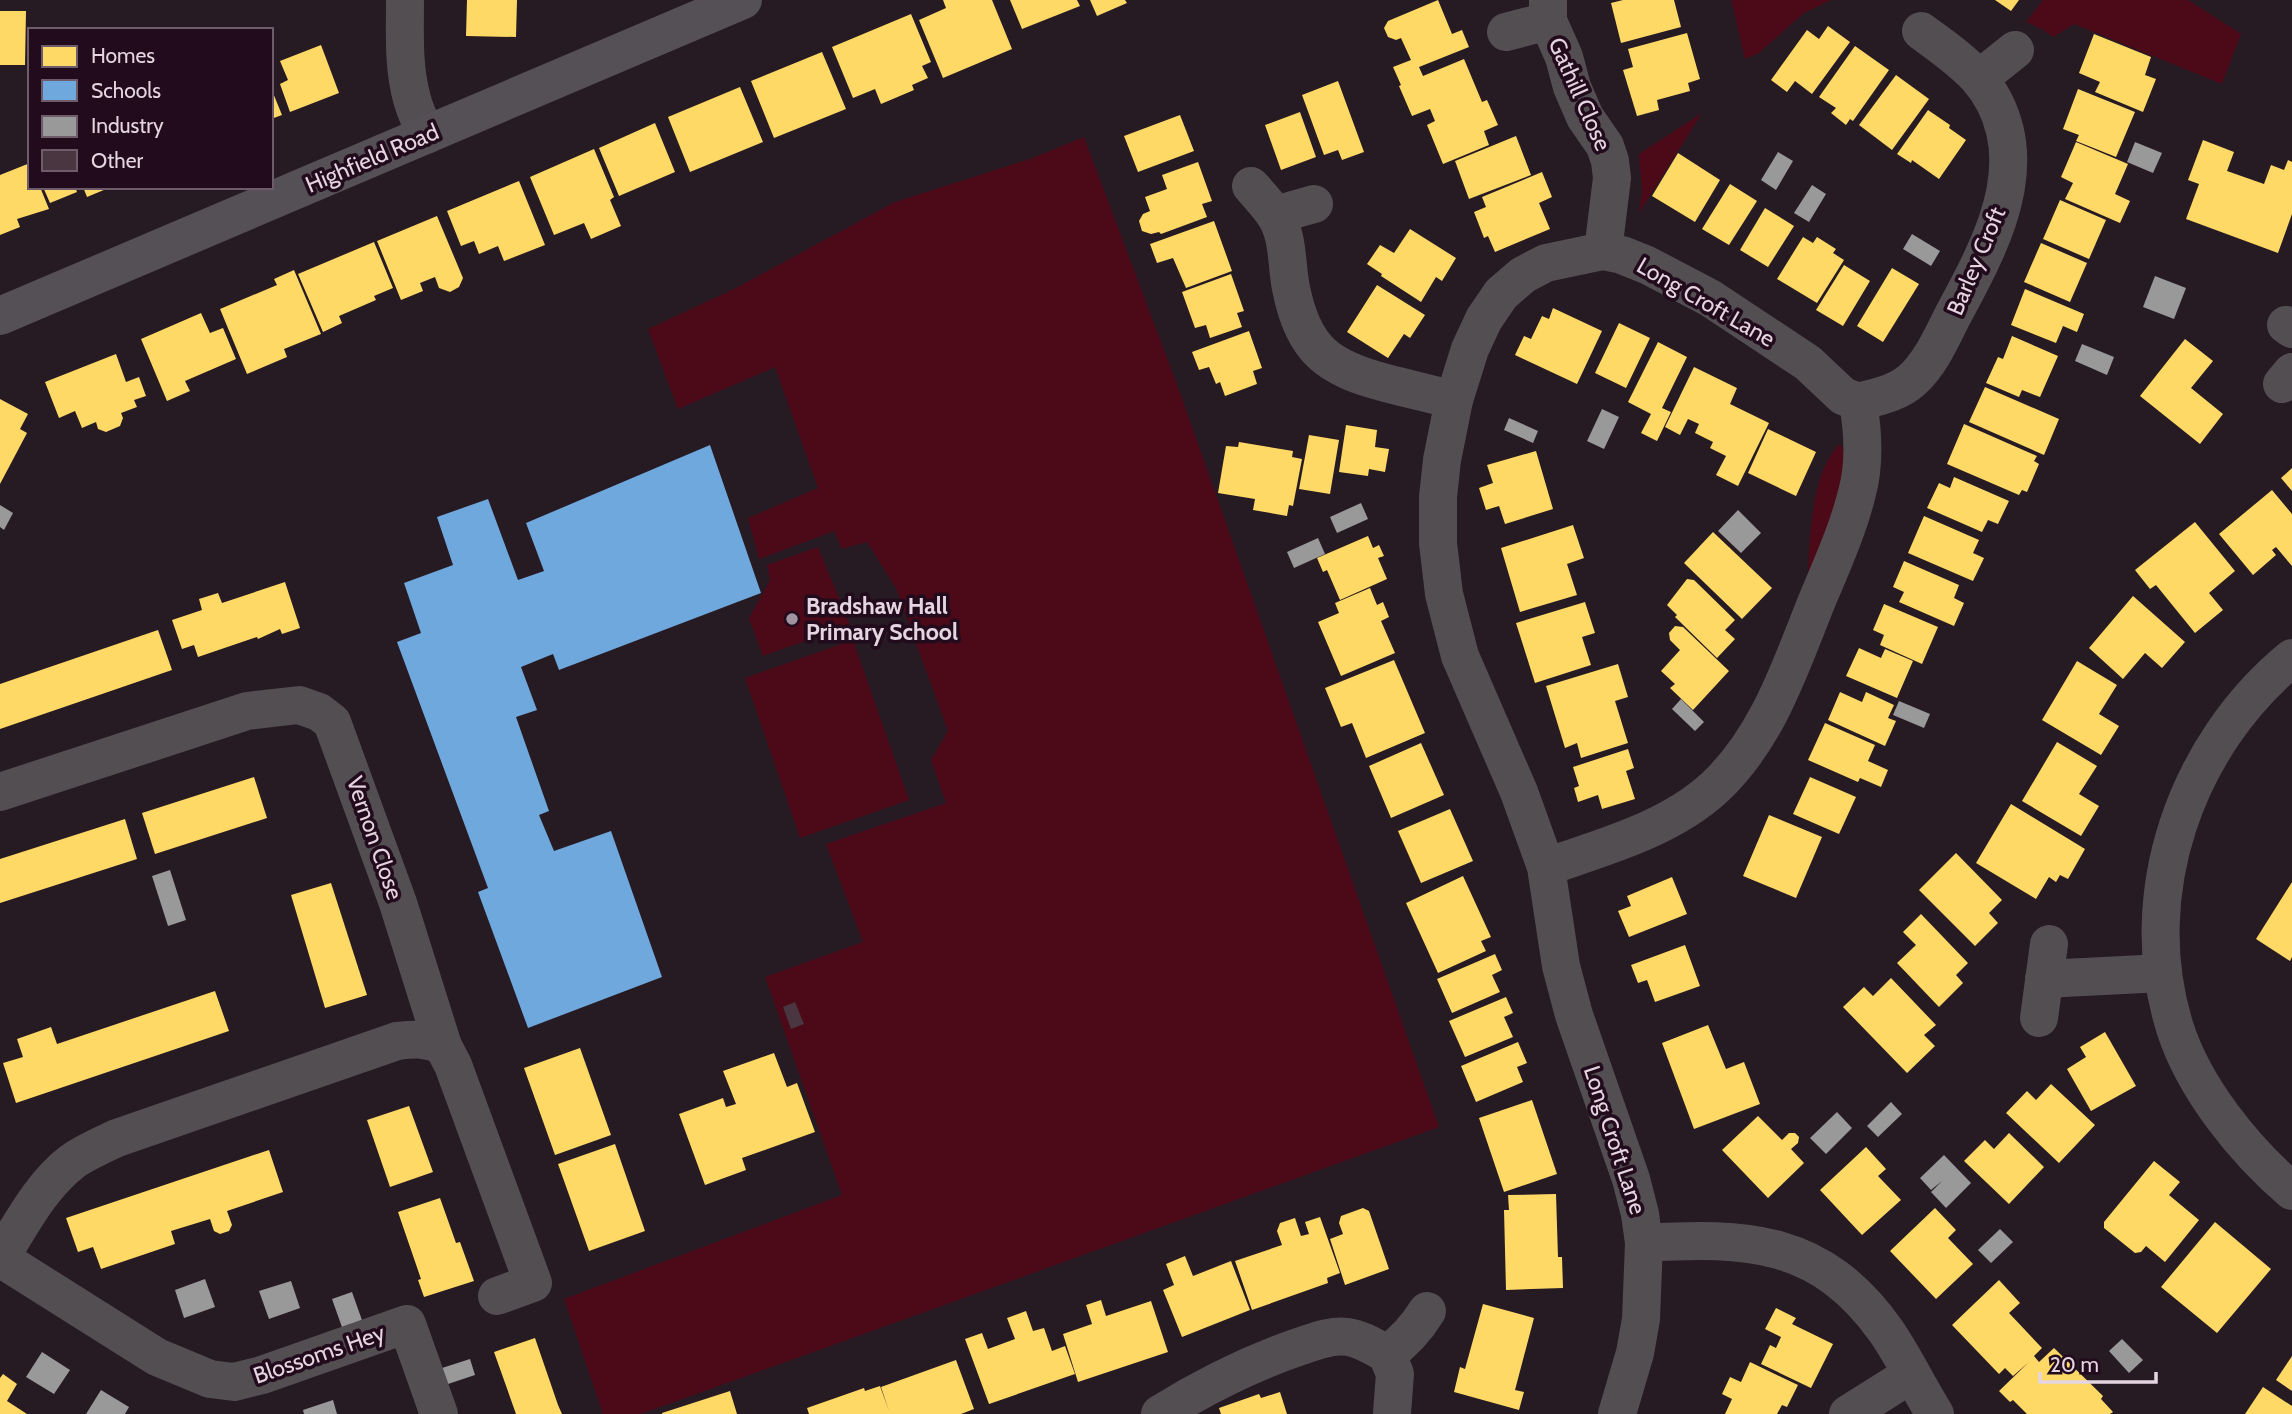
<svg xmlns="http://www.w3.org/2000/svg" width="2292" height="1414" font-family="Cabin,sans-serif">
<rect width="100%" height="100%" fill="#261a23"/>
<g fill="#4c0918">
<path d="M1731 0H1831L1804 13 1759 53 1745 59Z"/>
<path d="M2043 0H2188L2241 34 2222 84 2074 24 2053 37 2042 29 2026 22Z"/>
<path d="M1702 113 1639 213 1642 191 1639 154Z"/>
<path d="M1084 137 1179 390 1439 1127 641 1414H603L564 1299 842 1195 765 977 863 942 826 844 946 803 931 760 948 731 896 588 867 542 842 549 834 531 759 559 748 518 818 488 775 367 678 409 648 329 736 288 895 202 1030 159Z"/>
<path d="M1840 444C1858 468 1818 549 1808 576 1809 540 1812 469 1840 444Z"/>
<path d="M818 547 850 625 763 656 749 618 770 580 767 565Z"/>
<path d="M853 640 909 800 800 838 745 678Z"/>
</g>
<g fill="#ffd966">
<path d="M467 0H517L516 37 466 36Z"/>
<path d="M943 0H992L1012 49 943 78 919 20 946 8Z"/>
<path d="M1010 0H1077L1080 6 1022 29Z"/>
<path d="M1090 0H1125L1127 3 1097 16Z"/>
<path d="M1438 0 1452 34 1462 30 1469 47 1419 67 1423 76 1464 59 1482 102 1487 100 1498 125 1484 131 1489 145 1443 164 1427 125 1435 121 1430 109 1412 116 1399 86 1401 85 1393 67 1411 60 1401 38 1396 40 1388 37 1384 28 1388 21Z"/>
<path d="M1623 0H1674L1681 27 1621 43 1611 3Z"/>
<path d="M1995 0H2019L2011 11Z"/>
<path d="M0 11H26L25 65H0Z"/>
<path d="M911 14 931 62 922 66 928 78 912 85 914 90 881 104 875 89 853 98 832 47Z"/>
<path d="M1828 26 1850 42 1812 94 1795 81 1787 92 1771 80 1807 30 1819 39Z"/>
<path d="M1687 33 1700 79 1688 83 1690 91 1657 100 1659 110 1637 116 1623 70 1633 67 1628 49Z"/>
<path d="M2094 34 2151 57 2145 75 2156 79 2143 112 2095 92 2100 82 2079 73Z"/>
<path d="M321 45 339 93 290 112 280 84 288 80 280 61Z"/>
<path d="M1855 46 1889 70 1853 121 1850 119 1846 125 1831 113 1836 108 1819 97Z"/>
<path d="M822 52 846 109 774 138 751 81Z"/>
<path d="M1896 75 1929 99 1892 150 1859 125Z"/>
<path d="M1338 81 1364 152 1342 160 1338 150 1324 155 1302 95Z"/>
<path d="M740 87 763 142 690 172 668 117Z"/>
<path d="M271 88 282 115 271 119Z"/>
<path d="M2078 89 2135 112 2116 157 2076 141 2079 135 2063 129Z"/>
<path d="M1928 110 1950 125 1949 128 1966 140 1939 179 1912 160 1911 163 1897 154Z"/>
<path d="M1300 112 1316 157 1281 170 1265 125Z"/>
<path d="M1180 115 1194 151 1138 172 1124 136Z"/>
<path d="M655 123 675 172 619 196 599 148Z"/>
<path d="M1516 136 1531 175 1469 199 1455 161Z"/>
<path d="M2203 140 2234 152 2227 171 2264 184 2271 165 2284 170 2288 160 2292 162V214L2278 253 2186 219 2199 184 2188 180Z"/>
<path d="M2076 142 2128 164 2115 194 2130 201 2120 223 2065 199 2073 183 2061 177Z"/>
<path d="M594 149 614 197 610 200 621 226 591 239 584 223 554 235 530 177Z"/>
<path d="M1678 153 1720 180 1695 222 1652 196Z"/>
<path d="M1198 162 1212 201 1202 204 1207 217 1161 234 1159 232 1151 234 1142 231 1139 221 1143 214 1150 211 1145 197 1167 189 1162 175Z"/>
<path d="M30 163V187H40L49 209 17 219 20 227 0 235V175Z"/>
<path d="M1542 172 1552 197 1539 203 1550 229 1495 252 1488 236 1484 238 1474 212 1486 207 1482 197Z"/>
<path d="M519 181 545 245 504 261 498 246 479 254 474 241 461 246 447 211Z"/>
<path d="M1730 184 1757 201 1729 245 1702 229Z"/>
<path d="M43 187H75L77 192 50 203Z"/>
<path d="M83 187H111L87 197Z"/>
<path d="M2060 200 2106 220 2089 259 2043 239Z"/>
<path d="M1765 208 1794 226 1768 267 1740 250Z"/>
<path d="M437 216 463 278 459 287 450 292 439 288 435 277 420 283 423 291 401 300 377 241Z"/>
<path d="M1214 221 1232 271 1186 288 1173 258 1157 263 1150 244Z"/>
<path d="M1410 229 1456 258 1442 281 1436 277 1421 302 1381 276 1382 274 1367 264 1380 245 1394 253Z"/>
<path d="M1803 237 1813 243 1817 237 1836 249 1833 253 1844 260 1817 303 1777 279Z"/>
<path d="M374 242 393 288 374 296 376 300 339 316 342 323 323 332 298 274Z"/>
<path d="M2041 243 2087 263 2070 302 2024 282Z"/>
<path d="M1844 265 1870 281 1843 326 1816 310Z"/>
<path d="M1892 268 1919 284 1883 342 1857 326Z"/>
<path d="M294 270 321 334 284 349 287 357 247 374 220 309 277 285 274 279Z"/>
<path d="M1231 274 1244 311 1237 313 1242 327 1210 338 1206 325 1195 328 1182 292Z"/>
<path d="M1377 285 1425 315 1410 338 1404 334 1388 358 1347 332Z"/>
<path d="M2025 289 2084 314 2077 332 2063 326 2056 343 2011 325Z"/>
<path d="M1553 308 1602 331 1577 384 1515 355 1524 336 1531 339 1542 316 1549 319Z"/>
<path d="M201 313 210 333 223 328 236 359 185 381 190 391 167 401 141 339Z"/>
<path d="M1619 323 1650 338 1626 388 1595 373Z"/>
<path d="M1249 331 1262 368 1253 371 1257 384 1225 396 1220 382 1216 384 1209 367 1199 370 1192 352Z"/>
<path d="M2012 336 2058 356 2040 397 2022 390 2019 397 1986 383 1998 357 2003 359Z"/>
<path d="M2185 339 2213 361 2191 388 2223 414 2200 444 2140 396Z"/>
<path d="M1658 342 1687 357 1662 408 1671 412 1657 441 1641 433 1651 414 1628 402Z"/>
<path d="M116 354 126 382 139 377 146 396 134 400 137 407 121 413 123 418 120 426 106 432 98 429 96 422 82 428 75 411 59 418 45 382Z"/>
<path d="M1694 367 1737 388 1730 404 1769 423 1738 486 1716 475 1726 456 1710 448 1713 442 1695 433 1699 424 1688 419 1680 435 1665 427Z"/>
<path d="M1985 387 2059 419 2044 455 1969 422Z"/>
<path d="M0 399 28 414 20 429 27 433 0 484Z"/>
<path d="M1964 424 2037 456 2034 461 2039 464 2027 492 2022 490 2019 495 1947 464Z"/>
<path d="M1346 425 1377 430 1375 447 1389 449 1385 472 1369 469 1368 476 1339 472Z"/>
<path d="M1768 429 1816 452 1796 496 1748 473Z"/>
<path d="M1309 435 1339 440 1330 494 1299 489Z"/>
<path d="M1239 442 1293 451 1292 457 1302 459 1293 506 1289 505 1287 516 1253 510 1255 499 1218 493 1226 446 1238 447Z"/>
<path d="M1536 451 1553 509 1505 524 1499 506 1486 510 1479 488 1493 483 1487 465Z"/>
<path d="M2292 468V491L2281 478Z"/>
<path d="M1954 477 2009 501 1998 524 1988 520 1982 532 1927 508 1939 483 1950 488Z"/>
<path d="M2272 490 2292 514V566L2276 547 2272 550 2276 555 2253 575 2219 534Z"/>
<path d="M1924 516 1979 540 1973 553 1984 558 1973 581 1908 553Z"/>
<path d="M2195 522 2235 571 2209 593 2223 610 2195 633 2156 585 2150 589 2135 570Z"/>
<path d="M1573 525 1584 558 1567 564 1577 595 1520 612 1501 548Z"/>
<path d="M1713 532 1772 588 1742 619 1684 563Z"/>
<path d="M1368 536 1373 548 1379 545 1384 556 1378 558 1387 579 1340 600 1327 570 1323 572 1317 558Z"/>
<path d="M1904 561 1959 585 1954 598 1964 603 1954 626 1899 602 1904 592 1893 587Z"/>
<path d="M1687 579 1694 580 1735 620 1725 630 1735 639 1717 658 1675 617 1677 615 1667 605Z"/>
<path d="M285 582 300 628 282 634 280 629 258 639 257 637 198 657 194 645 182 649 172 620 202 610 199 599 218 593 222 603Z"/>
<path d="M1370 588 1377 605 1383 602 1389 617 1381 621 1395 653 1341 676 1318 622 1339 613 1335 603Z"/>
<path d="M2133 596 2185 642 2162 668 2145 653 2123 679 2089 648Z"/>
<path d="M1585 602 1595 633 1582 637 1591 665 1535 683 1516 623Z"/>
<path d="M1884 604 1938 627 1922 664 1880 645 1884 635 1873 630Z"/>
<path d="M1675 626 1683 627 1729 671 1693 710 1670 688 1675 684 1661 671 1680 650 1670 640 1669 633Z"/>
<path d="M158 630 172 670 0 729V684Z"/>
<path d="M1859 648 1881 658 1885 649 1913 661 1897 698 1846 676Z"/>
<path d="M1394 660 1425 733 1366 758 1352 723 1341 727 1325 688Z"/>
<path d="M2077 661 2117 685 2099 714 2119 726 2101 755 2042 720Z"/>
<path d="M1618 664 1628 697 1615 701 1628 743 1581 758 1577 743 1565 748 1546 686Z"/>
<path d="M1840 692 1862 702 1866 692 1894 705 1888 718 1896 721 1885 746 1828 720Z"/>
<path d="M1825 723 1875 745 1868 761 1888 770 1881 787 1860 778 1858 782 1808 760Z"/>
<path d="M2057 742 2097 766 2079 794 2099 806 2081 836 2022 801Z"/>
<path d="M1421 743 1444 795 1391 818 1369 766Z"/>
<path d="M1628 749 1634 768 1626 771 1635 799 1602 809 1598 795 1578 802 1574 788 1579 786 1573 767Z"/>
<path d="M254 777 267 818 155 854 142 813Z"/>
<path d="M1810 777 1856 797 1839 834 1793 814Z"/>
<path d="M2011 804 2085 849 2068 879 2060 875 2056 882 2049 877 2036 899 1976 863Z"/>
<path d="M1450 809 1473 861 1421 883 1398 831Z"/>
<path d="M1769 815 1822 837 1796 898 1743 876Z"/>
<path d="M125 819 137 859 0 903V859Z"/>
<path d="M1956 853 2002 900 1989 913 1998 923 1975 946 1919 890Z"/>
<path d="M1463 876 1491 937 1481 941 1486 951 1438 973 1406 903Z"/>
<path d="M1672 877 1687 914 1629 937 1618 911 1631 906 1627 896Z"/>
<path d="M2292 882V957L2290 961 2256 939Z"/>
<path d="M331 883 367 995 325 1008 291 895Z"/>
<path d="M1921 914 1968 963 1956 975 1963 983 1939 1007 1897 963 1916 945 1903 932Z"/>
<path d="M1685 945 1700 986 1655 1002 1647 980 1638 983 1631 965Z"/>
<path d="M1495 954 1502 970 1492 975 1500 992 1452 1013 1437 979Z"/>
<path d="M1891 978 1936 1025 1924 1035 1935 1046 1907 1073 1843 1007 1864 987 1873 996Z"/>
<path d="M215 991 229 1031 16 1103 3 1063 23 1057 17 1039 51 1027 57 1044Z"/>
<path d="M1506 997 1513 1013 1504 1017 1513 1037 1465 1057 1449 1021Z"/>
<path d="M1708 1025 1726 1069 1744 1062 1760 1104 1694 1129 1662 1043Z"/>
<path d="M2105 1032 2136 1086 2091 1111 2067 1069 2086 1057 2080 1047Z"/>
<path d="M1518 1042 1527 1063 1517 1067 1523 1082 1476 1102 1461 1066Z"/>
<path d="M580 1048 611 1135 555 1155 524 1068Z"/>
<path d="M774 1053 787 1087 797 1083 815 1132 742 1158 746 1170 705 1185 679 1114 723 1098 726 1107 736 1104 723 1071Z"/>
<path d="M2051 1084 2095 1125 2059 1163 2006 1113 2027 1091 2036 1100Z"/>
<path d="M1532 1100 1557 1174 1504 1192 1479 1118Z"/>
<path d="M409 1106 433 1172 390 1187 367 1120Z"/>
<path d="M1758 1116 1782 1140 1789 1133H1795L1799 1137 1798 1143 1791 1149 1804 1163 1768 1198 1722 1150Z"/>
<path d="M2009 1133 2044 1167 2009 1204 1964 1161 1985 1140 1994 1149Z"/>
<path d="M615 1144 645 1231 589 1251 558 1164Z"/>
<path d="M1866 1147 1886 1169 1878 1176 1901 1200 1862 1235 1820 1190Z"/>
<path d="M269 1150 283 1192 227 1211 232 1225 229 1231 220 1234 214 1231 210 1219 171 1231 175 1244 101 1269 93 1247 78 1252 66 1218Z"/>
<path d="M2154 1161 2180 1182 2169 1195 2199 1220 2165 1262 2146 1246 2141 1252 2135 1253 2104 1228V1222Z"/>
<path d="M1556 1194 1558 1257H1562L1563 1288 1506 1290 1504 1210H1509L1508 1195Z"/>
<path d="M440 1198 456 1243 460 1242 474 1281 424 1297 418 1280 421 1279 398 1212Z"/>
<path d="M1363 1208 1369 1211 1389 1269 1345 1285 1330 1239 1343 1234 1339 1223 1341 1216Z"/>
<path d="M1935 1208 1956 1230 1948 1238 1973 1264 1936 1299 1890 1251Z"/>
<path d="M1320 1217 1340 1273 1327 1278 1328 1283 1252 1310 1235 1261 1282 1245 1277 1231 1280 1223 1295 1218 1301 1236 1309 1234 1305 1222Z"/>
<path d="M2215 1222 2271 1269 2217 1333 2161 1287Z"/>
<path d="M1185 1256 1193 1276 1231 1261 1250 1310 1182 1337 1163 1290 1174 1285 1166 1264Z"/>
<path d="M1999 1280 2020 1303 2009 1313 2042 1348 2034 1356 2039 1362 2054 1348 2103 1396 2101 1399 2113 1412 2110 1414H2027L2013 1400 2010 1402 1999 1391 2029 1362 2013 1376 2005 1368 1999 1374 1952 1325Z"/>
<path d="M1101 1300 1106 1316 1151 1301 1168 1352 1078 1382 1063 1334 1092 1324 1086 1305Z"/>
<path d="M1483 1304 1534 1318 1515 1390 1524 1392 1519 1410 1454 1392 1460 1367 1465 1369Z"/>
<path d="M1776 1308 1796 1318 1792 1324 1833 1344 1811 1388 1761 1364 1770 1345 1776 1348 1781 1337 1765 1329Z"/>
<path d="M1026 1311 1033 1331 1044 1328 1052 1351 1065 1346 1075 1374 989 1404 965 1339 982 1333 988 1349 1015 1339 1007 1318Z"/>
<path d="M535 1338 558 1405 562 1414H516L494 1352Z"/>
<path d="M2292 1356V1391L2276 1380Z"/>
<path d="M956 1360 974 1409 961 1414H809L807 1408 864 1388 865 1391 880 1386 889 1411 881 1387Z"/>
<path d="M1750 1362 1798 1385 1787 1407 1782 1405 1777 1414H1725L1732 1399 1722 1394 1730 1377 1741 1382Z"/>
<path d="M3 1374 17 1384 7 1401 27 1414H0V1378Z"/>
<path d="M2263 1387 2292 1406V1414H2245Z"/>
<path d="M730 1391 737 1414H662V1413Z"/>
<path d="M1280 1392 1287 1414H1221L1219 1408 1259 1394 1261 1398Z"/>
</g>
<path fill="#6fa8dc" d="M710 445 761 593 559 670 553 654 521 667 537 710 516 717 549 811 539 815 554 851 611 831 662 977 528 1028 478 892 488 888 397 642 421 633 404 583 453 565 437 517 488 499 518 580 544 571 526 523Z"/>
<g fill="#999">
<path d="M2135 142 2162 153 2153 173 2127 162Z"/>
<path d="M1778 152 1793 161 1776 190 1761 180Z"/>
<path d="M1812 185 1826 194 1809 222 1794 213Z"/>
<path d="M1912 234 1940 251 1931 266 1903 249Z"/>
<path d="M2155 276 2186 288 2174 319 2143 307Z"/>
<path d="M2082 344 2114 357 2107 375 2075 361Z"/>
<path d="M1602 409 1619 417 1604 449 1587 441Z"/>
<path d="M1509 418 1538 431 1533 443 1504 430Z"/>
<path d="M1361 503 1368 519 1337 533 1330 517Z"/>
<path d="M0 505 13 513 4 530 0 527Z"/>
<path d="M1738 510 1761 533 1741 553 1718 531Z"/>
<path d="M1318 538 1325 554 1294 568 1287 552Z"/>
<path d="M1681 699 1704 722 1695 731 1672 709Z"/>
<path d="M1899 701 1930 714 1924 728 1893 715Z"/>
<path d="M170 870 186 920 168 926 152 876Z"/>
<path d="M1891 1102 1902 1114 1878 1137 1867 1126Z"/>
<path d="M1837 1112 1852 1128 1826 1154 1810 1138Z"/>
<path d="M1944 1155 1971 1183 1946 1208 1931 1192 1942 1181 1931 1190 1920 1178Z"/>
<path d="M2000 1229 2013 1242 1991 1263 1978 1250Z"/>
<path d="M205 1279 215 1307 184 1318 175 1290Z"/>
<path d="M291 1281 300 1308 269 1319 259 1291Z"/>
<path d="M352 1292 363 1323 343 1330 332 1299Z"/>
<path d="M2122 1339 2143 1360 2129 1373 2109 1351Z"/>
<path d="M42 1352 70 1370 54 1394 26 1377Z"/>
<path d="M470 1359 475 1375 448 1384 442 1368Z"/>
<path d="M101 1390 129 1407 125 1414H86Z"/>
<path d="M333 1400 337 1414H304L303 1410Z"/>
</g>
<path fill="#4a3640" d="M795 1002 804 1024 791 1029 783 1007Z"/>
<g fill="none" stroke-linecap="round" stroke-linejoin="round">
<g stroke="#534e52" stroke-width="38">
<path d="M405 0C405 33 403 67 412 99 415 111 421 123 426 135"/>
<path d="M1548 0V21L1564 57 1572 87 1585 117 1605 146 1610 161 1612 178 1603 251"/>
<path d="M1506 32 1548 21"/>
<path d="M1980 78 2015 50"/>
<path d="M1251 186C1259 195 1268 205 1275 215 1289 237 1286 264 1291 288 1303 350 1328 368 1386 383 1409 389 1431 394 1454 400"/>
<path d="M1275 215 1314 204"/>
<path d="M2286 325 2292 329"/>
<path d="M2282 384 2292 372"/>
<path d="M1858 402C1876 397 1898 393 1912 380 1930 364 1941 339 1952 317 1981 262 2020 196 2005 131 1993 80 1960 60 1921 31"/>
<path d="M2292 658C2186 745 2133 894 2175 1028 2194 1088 2244 1150 2292 1191"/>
<path d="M0 792 247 711 299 705 319 712 332 722 398 903 443 1046 453 1065 533 1283 497 1296"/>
<path d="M1546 867C1603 847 1668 830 1714 788 1767 739 1790 668 1816 603 1831 567 1848 530 1857 493 1865 464 1863 431 1858 402L1843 396 1808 363 1710 298 1647 265 1622 255 1603 251 1546 263 1523 275 1501 294 1484 319 1470 349 1454 400 1442 460 1438 497V543L1444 594 1460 656 1519 792 1546 867 1561 966 1574 1015 1631 1179 1640 1214 1644 1243 1641 1319 1635 1353 1617 1414"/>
<path d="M2044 979 2163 973"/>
<path d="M2039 1018 2049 944"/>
<path d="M1644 1243C1747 1237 1821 1239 1886 1331 1904 1357 1918 1387 1935 1414"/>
<path d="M0 1258 157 1357 210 1379 234 1382 262 1375 407 1324 439 1414"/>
<path d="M0 1258C21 1225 40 1186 73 1161 86 1152 102 1145 117 1138L397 1041C415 1039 427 1038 443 1046"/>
<path d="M1387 1354C1404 1342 1416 1329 1427 1311"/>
<path d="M1160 1414C1205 1386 1251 1363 1301 1346 1316 1341 1331 1335 1348 1337 1362 1339 1375 1348 1387 1354L1395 1374 1392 1413"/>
<path d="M1848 1414 1910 1375"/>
</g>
<path stroke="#545055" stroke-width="38" d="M0 316 743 0"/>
</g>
<circle fill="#a2949e" stroke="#210b1c" stroke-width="2.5" cx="792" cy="619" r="7"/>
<g text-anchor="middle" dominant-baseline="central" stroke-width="7" stroke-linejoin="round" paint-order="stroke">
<g font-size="23" fill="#e5d5e1" stroke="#210b1c">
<text transform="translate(1580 94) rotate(66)">Gathill Close</text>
<text transform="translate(372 158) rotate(-23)">Highfield Road</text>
<text transform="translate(1976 261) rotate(-67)">Barley Croft</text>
<text transform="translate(1706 302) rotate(30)">Long Croft Lane</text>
<text transform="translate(375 838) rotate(71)">Vernon Close</text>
<text transform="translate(1615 1140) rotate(72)">Long Croft Lane</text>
<text transform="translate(319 1354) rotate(-19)">Blossoms Hey</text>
</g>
<g font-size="23" font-weight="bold" fill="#e5d5e1" stroke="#210b1c" text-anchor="start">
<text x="806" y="606">Bradshaw Hall<tspan x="806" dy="26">Primary School</tspan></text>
</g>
</g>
<rect x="28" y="28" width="245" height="161" fill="#210b1c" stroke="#6f5c6b" stroke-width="2"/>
<rect x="42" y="46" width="35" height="21" fill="#ffd966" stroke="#6f5c6b" stroke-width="2"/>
<text x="91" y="63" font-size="21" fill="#e5d5e1">Homes</text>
<rect x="42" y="80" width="35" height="21" fill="#6fa8dc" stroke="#6f5c6b" stroke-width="2"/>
<text x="91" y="98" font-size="21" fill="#e5d5e1">Schools</text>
<rect x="42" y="116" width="35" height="21" fill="#999999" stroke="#6f5c6b" stroke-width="2"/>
<text x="91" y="133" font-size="21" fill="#e5d5e1">Industry</text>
<rect x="42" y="150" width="35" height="21" fill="#4a3640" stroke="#6f5c6b" stroke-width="2"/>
<text x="91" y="168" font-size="21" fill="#e5d5e1">Other</text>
<path d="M2040 1372v10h116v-10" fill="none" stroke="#e5d5e1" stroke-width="3.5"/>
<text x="2050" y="1372" font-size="21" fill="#e5d5e1" stroke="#210b1c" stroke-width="5" paint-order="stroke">20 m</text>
</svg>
